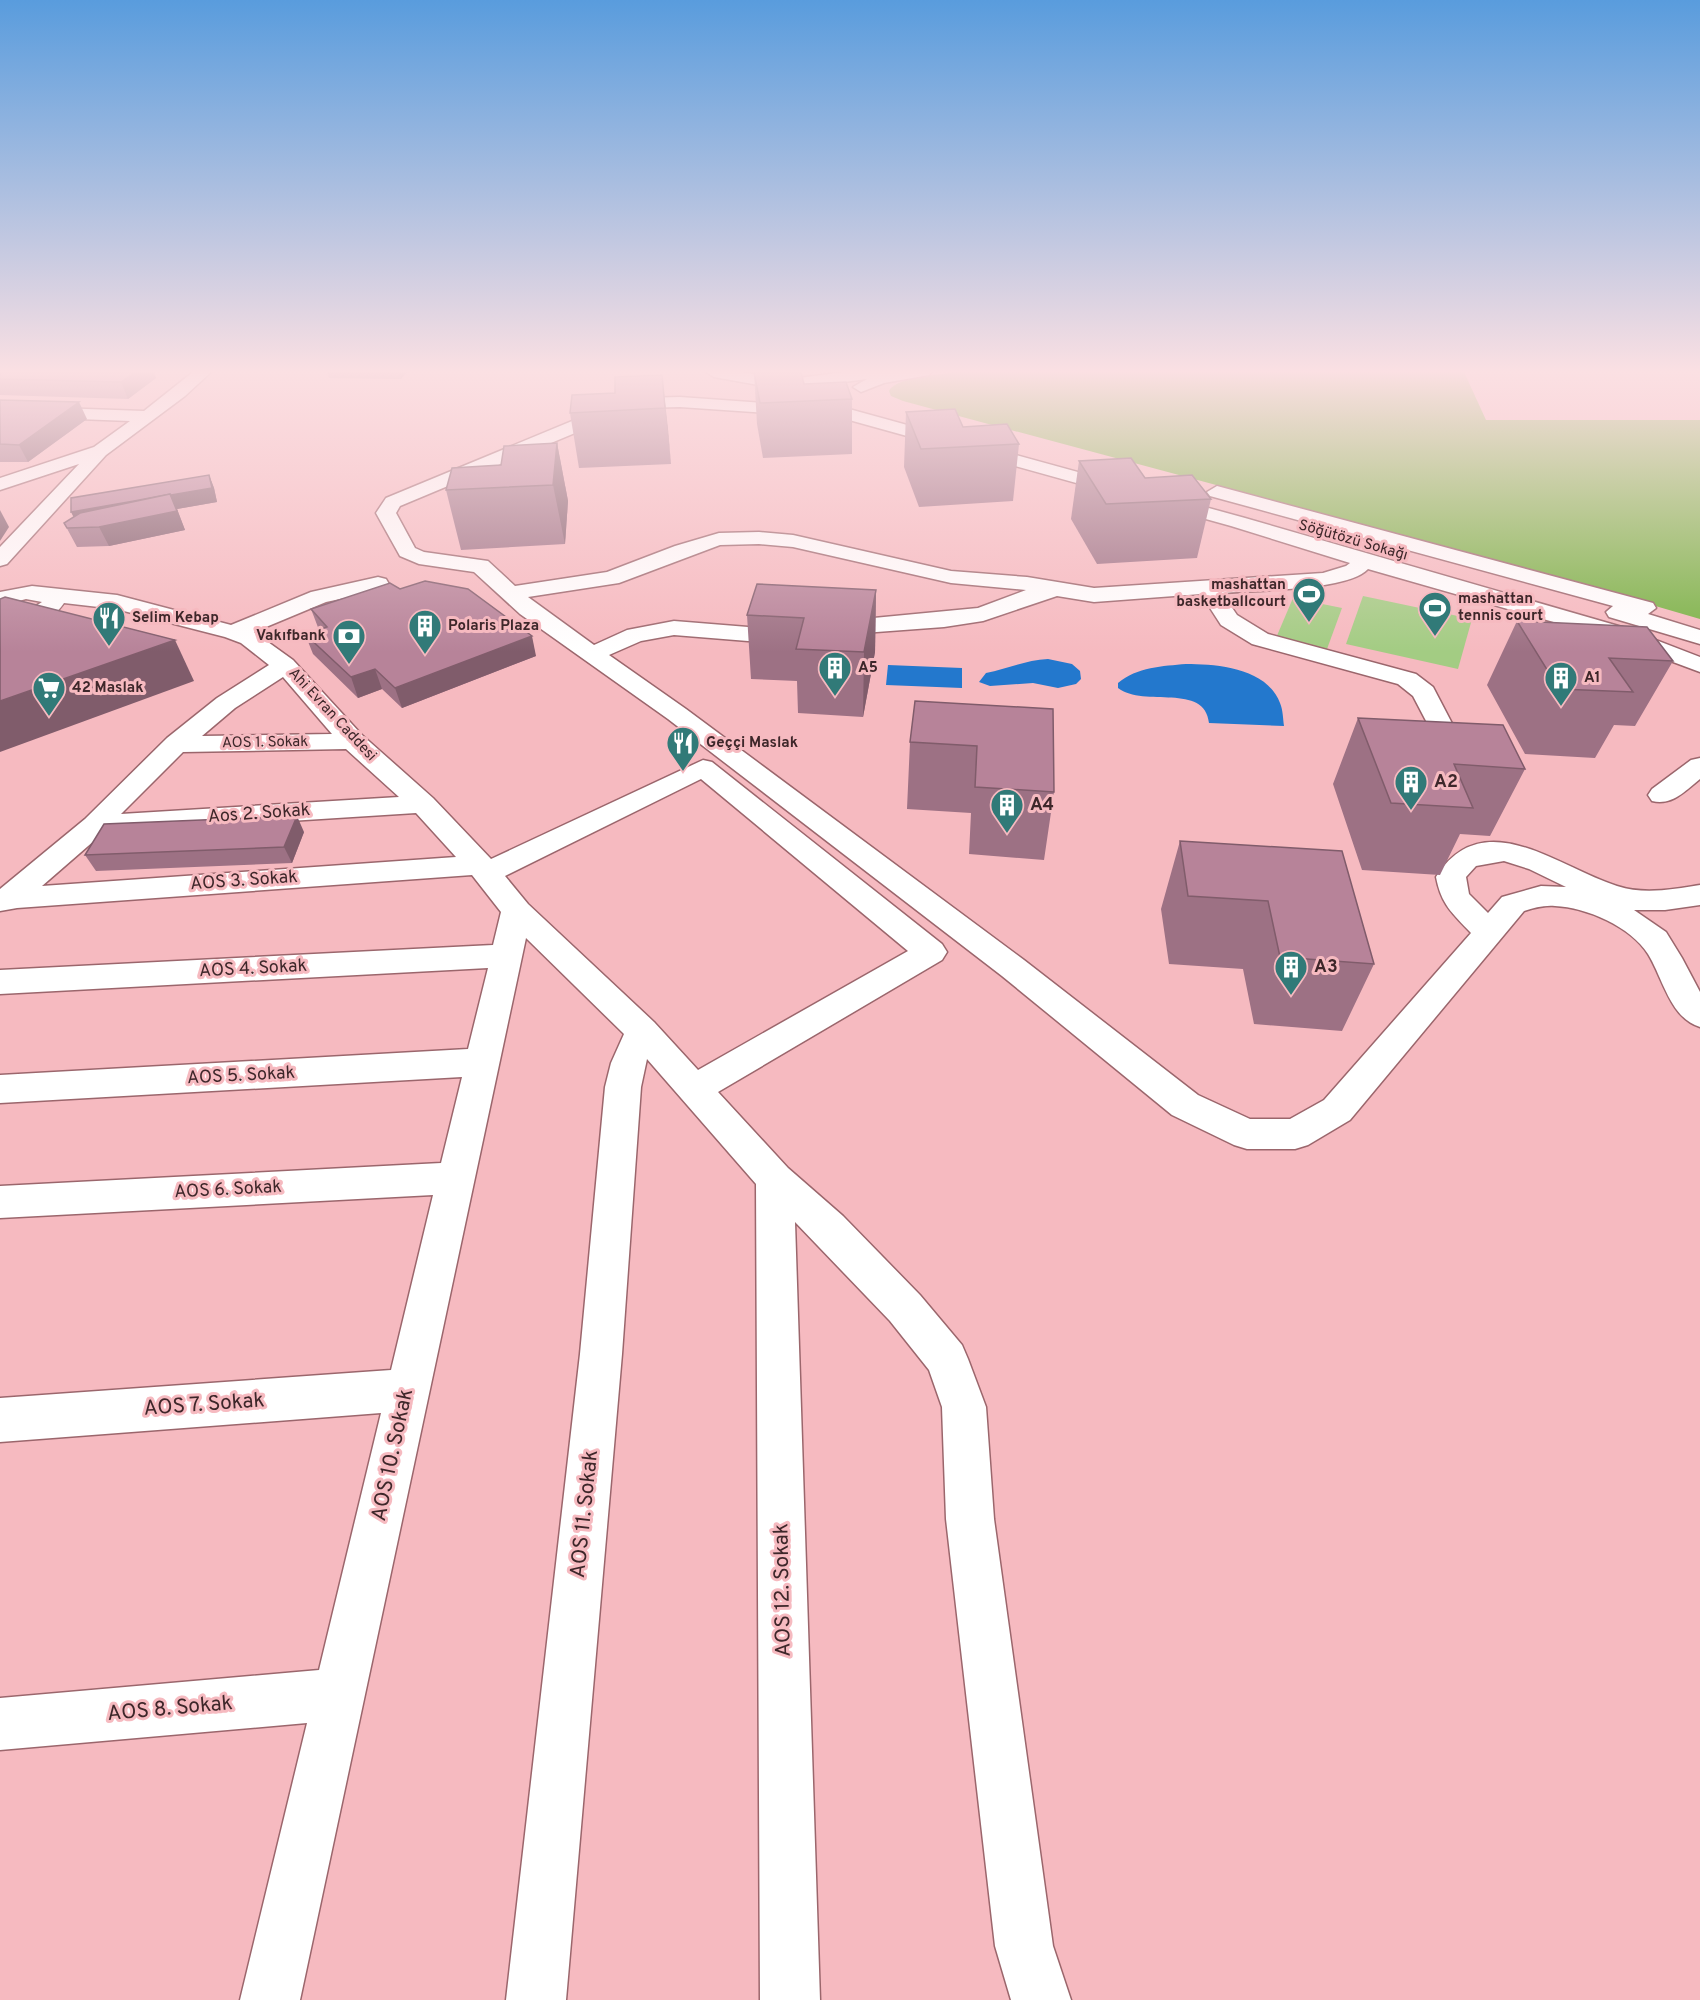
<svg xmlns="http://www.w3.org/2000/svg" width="1700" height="2000" font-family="Overpass,sans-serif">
<rect width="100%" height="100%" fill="#f6bac0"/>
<g fill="#a3cc83">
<path d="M1363 596 1472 619 1458 669 1346 644Z"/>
<path d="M1293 598 1342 608 1327 649 1276 638Z"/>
</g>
<path fill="#7ab346" d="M957 372H1464L1486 420H1700V619L1521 567 903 401 891 396 889 391C897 376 940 375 957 372Z"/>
<g fill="#2378cd">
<path d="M1048 659 1072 664 1080 671 1081 679 1076 684 1058 688 1033 683 990 686 979 682 986 673C1007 669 1026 660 1048 659Z"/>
<path d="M1186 664C1217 664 1267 668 1280 703 1283 710 1283 719 1284 726L1209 723C1205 682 1144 708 1118 688V683C1137 667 1163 666 1186 664Z"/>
<path d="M888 665 962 668V688L886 685Z"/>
</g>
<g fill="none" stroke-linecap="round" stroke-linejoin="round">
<defs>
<g id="minor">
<path d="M193 372H211L185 396 106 455 7 564 0 566V547L79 464 0 490V478L94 447 130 421 0 416V406L144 411Z"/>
<path d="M706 372H741L798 382 806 387 798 392 714 377Z"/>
<path d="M680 397 849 409 1245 518 1622 627 1700 657V672L1606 637 1368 569C1348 591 1254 590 1222 593L1237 615 1268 634 1416 674 1433 687 1457 733 1453 738 1444 741 1435 738 1413 696 1398 684 1252 644 1221 625 1201 594 1094 602 1057 596 983 621 944 627 863 633 817 641H748L674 635 641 641 609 655 686 709 1024 960 1198 1095 1250 1119H1290L1324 1100 1471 933C1452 913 1441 904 1436 877 1483 802 1559 868 1617 886 1645 895 1673 889 1700 885V905L1665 910H1634L1666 932 1682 958 1700 992V1027C1670 1018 1663 978 1648 954 1631 927 1586 907 1555 906 1544 905 1534 908 1524 911L1350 1120 1308 1145 1295 1149H1247L1234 1145 1172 1115 1002 976 668 719 520 614 474 572 419 564 400 556 376 513 386 498 606 407 639 398ZM680 407 842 418 1231 526 1350 563 1346 566 1323 573 1094 588 1027 577 951 571 793 535 759 532 719 533 675 546 607 572 515 586 488 561 424 552 415 548 396 513 400 506 618 415 640 408ZM759 544 793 547 951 583 1026 590 978 608 863 619 817 627H748L674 621 627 630 594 645 528 597 619 583 720 545ZM1504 861 1529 869 1566 887 1541 886 1502 897 1488 913 1469 894 1466 877 1476 866Z"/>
<path d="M1217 486 1653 603 1656 608 1648 614 1700 630V644L1609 617 1606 612 1613 606 1210 496 1207 492Z"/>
<path d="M378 577 386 579 389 584 386 589 326 602 254 632 293 660 362 735 433 798 491 859 703 760 712 762 942 944 947 952 942 960 718 1092 788 1168 843 1216 920 1295 962 1345 968 1359 986 1407 994 1519 1053 1946 1071 2000H1011L995 1946 946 1519 942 1407 929 1370 890 1321 795 1222 820 2000H760L756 1184 647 1059 641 1087 622 1354 566 2000H506L580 1354 605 1087 611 1063 624 1034 526 938 300 2000H240L307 1723 0 1750V1698L319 1670 381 1413 0 1442V1398L391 1370 433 1195 0 1218V1186L441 1163 462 1077 0 1103V1075L468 1049 488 968 0 994V970L493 945 501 912 472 875 17 908 0 911V889L85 819 167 738 217 698 269 665 241 643 225 637 116 609 64 603C49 625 25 631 0 632V618L22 615 42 602 26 599 0 606V592L32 586 117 595 231 625 311 592ZM283 677 332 734 202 736 235 708ZM346 749 399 797 121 814 183 752ZM701 779 908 951 698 1070 654 1022 528 904 505 876ZM416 813 456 857 42 886 103 833Z"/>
<path d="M1700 758V779C1685 791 1672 806 1652 801L1648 795 1652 789 1691 760Z"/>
</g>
<path id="major" d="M845 372H931L929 375 884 383 861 392 853 387 867 379 798 388 790 383 798 378Z"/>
</defs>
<use href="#minor" stroke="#9b666c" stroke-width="3"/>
<use href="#major" stroke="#9b666c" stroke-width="3"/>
<use href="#minor" fill="#fff" fill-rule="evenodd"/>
<use href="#major" fill="#fff" fill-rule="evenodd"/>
</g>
<g fill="#9d7184">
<path d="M0 372H154L156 378 128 399 0 395Z"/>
<path d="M327 372H407L401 379 329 378Z"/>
<path d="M754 372 804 384 852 399V454L763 458 757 424Z"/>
<path d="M662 375 671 464 579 468 570 413 615 393Z"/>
<path d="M0 400 87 419 28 462H0Z"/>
<path d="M906 412 963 427 1019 444 1013 501 919 507 904 467Z"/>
<path d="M557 443 568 501 565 544 461 550 446 490 501 465Z"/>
<path d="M1079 461 1145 478 1211 499 1197 558 1097 564 1071 519Z"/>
<path d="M209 475 214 488 217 502 177 509 185 530 109 546 77 547 64 523Z"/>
<path d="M400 589 536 656 402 708 382 689 358 698 313 654 305 634 319 630 311 609Z"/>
<path d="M876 590 875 652 863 717 798 713 797 681 751 679 747 615Z"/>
<path d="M1517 621 1673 661 1635 726 1614 725 1595 758 1525 754 1487 685Z"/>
<path d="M915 701 1054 792 1044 860 969 854 971 813 907 809 910 742Z"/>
<path d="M1358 718 1525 769 1490 836 1460 834 1440 875 1362 870 1333 784Z"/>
<path d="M304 832 292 863 96 871 85 855Z"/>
<path d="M1180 841 1374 964 1342 1031 1254 1024 1243 969 1169 964 1161 909Z"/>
</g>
<g fill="#805c6b">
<path d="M135 372H154L156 378 128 399 121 382Z"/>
<path d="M399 372H407L401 379Z"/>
<path d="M662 375 668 429 671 464 665 408Z"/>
<path d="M79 402 87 419 28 462 19 445Z"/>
<path d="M557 443 568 501 565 544 553 485Z"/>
<path d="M209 475 214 488 217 502 177 509 185 530 109 546 99 527 78 526 71 512Z"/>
<path d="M0 510 9 527 0 541Z"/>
<path d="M876 590 875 652 863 717 864 652Z"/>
<path d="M532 636 536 656 402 708 395 688Z"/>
<path d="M175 640 194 681 0 752V701Z"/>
<path d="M375 669 382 689 358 698 351 677Z"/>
<path d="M297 816 304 832 292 863 284 847Z"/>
</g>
<g fill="#b78399" stroke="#805c6b" stroke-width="1.5">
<path d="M0 372H135L121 382 0 379Z"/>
<path d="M754 372H801L804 384 846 382 852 399 760 403Z"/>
<path d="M662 375 665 408 570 413 572 395 615 393V377Z"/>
<path d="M0 400 79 402 19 445 0 444Z"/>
<path d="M955 409 963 427 1007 424 1019 444 921 449 906 412Z"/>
<path d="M557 443 553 485 446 490 452 468 501 465 504 446Z"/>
<path d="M1131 458 1145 478 1192 475 1211 499 1106 504 1079 461Z"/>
<path d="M209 475 212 488 171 495 170 494 134 501 71 512V498Z"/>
<path d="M170 494 177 511 99 527 67 528 64 523 80 513Z"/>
<path d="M425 581 468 589 532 636 395 688 375 669 351 677 305 634 327 627 311 609 390 583 400 589Z"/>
<path d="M757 584 876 590 864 652 796 649 804 618 747 615Z"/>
<path d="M5 597 175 640 0 701V599Z"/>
<path d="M1517 621 1647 627 1673 661 1609 658 1633 692 1559 689Z"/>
<path d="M915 701 1053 709 1054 792 975 787 977 746 910 742Z"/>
<path d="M1358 718 1503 725 1525 769 1454 764 1473 808 1391 803Z"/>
<path d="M297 816 284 847 85 855 104 824Z"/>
<path d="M1180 841 1342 851 1374 964 1280 957 1268 901 1188 896Z"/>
</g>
<linearGradient id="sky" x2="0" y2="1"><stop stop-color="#599cdd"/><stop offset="0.57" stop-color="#fbe0e3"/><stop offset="1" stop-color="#fbe0e3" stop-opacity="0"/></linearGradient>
<rect width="1700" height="652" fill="url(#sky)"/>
<defs>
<symbol id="stadium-pin" viewBox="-11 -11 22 30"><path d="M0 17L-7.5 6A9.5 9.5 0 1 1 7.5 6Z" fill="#317a78" stroke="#f6bac0"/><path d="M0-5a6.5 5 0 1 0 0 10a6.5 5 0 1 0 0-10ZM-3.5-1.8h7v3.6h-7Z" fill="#fff"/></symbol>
<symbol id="restaurant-pin" viewBox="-11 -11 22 30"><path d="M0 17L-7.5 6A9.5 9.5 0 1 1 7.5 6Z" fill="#317a78" stroke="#f6bac0"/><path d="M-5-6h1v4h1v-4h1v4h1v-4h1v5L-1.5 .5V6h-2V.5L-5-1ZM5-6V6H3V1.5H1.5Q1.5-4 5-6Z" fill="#fff"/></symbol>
<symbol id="building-pin" viewBox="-11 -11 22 30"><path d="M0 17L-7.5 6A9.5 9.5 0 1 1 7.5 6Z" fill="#317a78" stroke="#f6bac0"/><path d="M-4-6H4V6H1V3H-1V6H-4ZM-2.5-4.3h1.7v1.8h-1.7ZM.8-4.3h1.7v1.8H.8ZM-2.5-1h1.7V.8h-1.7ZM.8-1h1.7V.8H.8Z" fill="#fff"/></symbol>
<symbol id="bank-pin" viewBox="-11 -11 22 30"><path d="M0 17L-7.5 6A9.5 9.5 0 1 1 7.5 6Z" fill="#317a78" stroke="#f6bac0"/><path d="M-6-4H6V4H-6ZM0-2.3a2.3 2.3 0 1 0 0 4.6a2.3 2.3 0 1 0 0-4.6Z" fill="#fff"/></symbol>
<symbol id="supermarket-pin" viewBox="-11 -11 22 30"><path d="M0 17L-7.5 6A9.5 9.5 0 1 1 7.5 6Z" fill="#317a78" stroke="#f6bac0"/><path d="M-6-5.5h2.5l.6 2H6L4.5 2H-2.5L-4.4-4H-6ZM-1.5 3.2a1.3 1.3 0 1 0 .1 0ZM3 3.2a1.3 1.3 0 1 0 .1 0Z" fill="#fff"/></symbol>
</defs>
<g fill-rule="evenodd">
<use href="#stadium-pin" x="1290" y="575" width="38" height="52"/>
<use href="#stadium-pin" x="1416" y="589" width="38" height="52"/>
<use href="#restaurant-pin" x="90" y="599" width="38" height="52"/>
<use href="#building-pin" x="406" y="607" width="38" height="52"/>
<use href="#bank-pin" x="330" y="617" width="38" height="52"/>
<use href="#building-pin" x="816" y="649" width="38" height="52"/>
<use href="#building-pin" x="1542" y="659" width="38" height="52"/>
<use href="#supermarket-pin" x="30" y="669" width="38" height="52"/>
<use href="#restaurant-pin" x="664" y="724" width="38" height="52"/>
<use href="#building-pin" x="1392" y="763" width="38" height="52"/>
<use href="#building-pin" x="988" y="786" width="38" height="52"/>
<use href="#building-pin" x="1272" y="948" width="38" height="52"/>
</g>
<g text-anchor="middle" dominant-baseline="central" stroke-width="6" stroke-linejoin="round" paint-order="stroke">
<g font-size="15" fill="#3e272a" stroke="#f6bac0">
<text transform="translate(1353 541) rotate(16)">Söğütözü Sokağı</text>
<text transform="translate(332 715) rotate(47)">Ahi Evran Caddesi</text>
<text transform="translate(265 743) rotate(-1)">AOS 1. Sokak</text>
</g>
<g font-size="15" font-weight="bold" fill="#3e272a" stroke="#f6bac0" text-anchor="start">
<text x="1286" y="585" text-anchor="end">mashattan<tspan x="1286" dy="17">basketballcourt</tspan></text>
<text x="1458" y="599">mashattan<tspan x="1458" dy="17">tennis court</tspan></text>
<text x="132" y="618">Selim Kebap</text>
<text x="448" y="626">Polaris Plaza</text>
<text x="326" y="636" text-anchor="end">Vakıfbank</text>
<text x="858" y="668">A5</text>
<text x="1584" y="678">A1</text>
<text x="72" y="688">42 Maslak</text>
<text x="706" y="743">Geççi Maslak</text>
</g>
<g font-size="18" font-weight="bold" fill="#3e272a" stroke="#f6bac0" text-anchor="start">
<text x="1434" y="782">A2</text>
<text x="1030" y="805">A4</text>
<text x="1314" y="967">A3</text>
</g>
<g font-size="18" fill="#3e272a" stroke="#f6bac0">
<text transform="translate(259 814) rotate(-4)">Aos 2. Sokak</text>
<text transform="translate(244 881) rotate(-4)">AOS 3. Sokak</text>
<text transform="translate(253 969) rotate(-3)">AOS 4. Sokak</text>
<text transform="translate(241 1076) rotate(-3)">AOS 5. Sokak</text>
<text transform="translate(228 1190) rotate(-3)">AOS 6. Sokak</text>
</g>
<g font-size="21" fill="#3e272a" stroke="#f6bac0">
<text transform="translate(204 1405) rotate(-4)">AOS 7. Sokak</text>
<text transform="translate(393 1455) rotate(-78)">AOS 10. Sokak</text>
<text transform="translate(585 1514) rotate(-84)">AOS 11. Sokak</text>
<text transform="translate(783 1590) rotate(-91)">AOS 12. Sokak</text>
<text transform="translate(170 1709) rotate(-5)">AOS 8. Sokak</text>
</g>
</g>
</svg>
